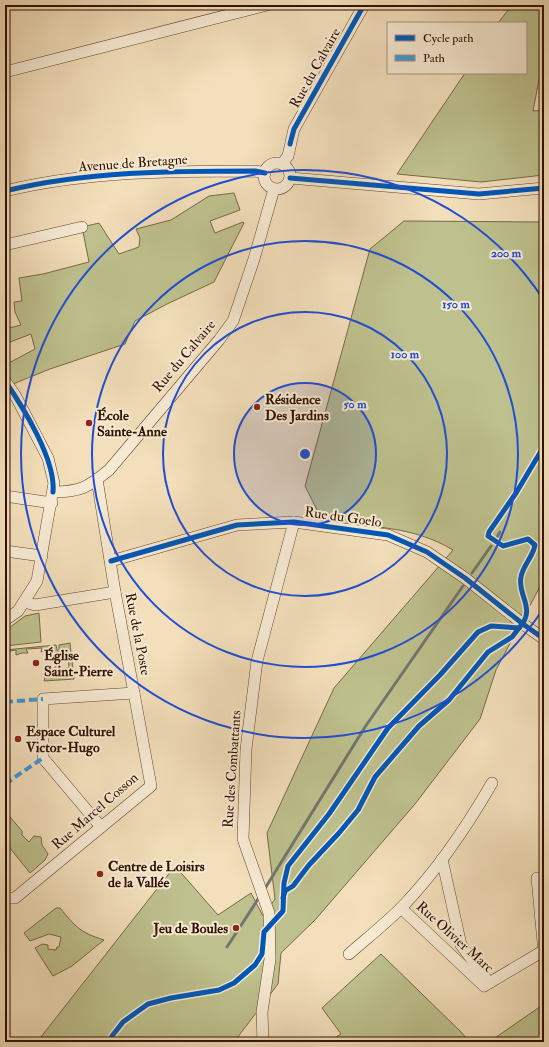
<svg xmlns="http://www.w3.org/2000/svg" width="549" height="1047" font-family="'IM FELL Double Pica',serif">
<rect width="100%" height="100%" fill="#f3dfbb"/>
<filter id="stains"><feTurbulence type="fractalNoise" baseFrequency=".005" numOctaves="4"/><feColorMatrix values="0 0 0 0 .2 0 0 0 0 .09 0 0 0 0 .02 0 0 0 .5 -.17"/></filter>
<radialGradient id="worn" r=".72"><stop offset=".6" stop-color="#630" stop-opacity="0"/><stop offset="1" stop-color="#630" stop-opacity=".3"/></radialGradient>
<g fill="#bec18e" stroke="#776947">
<path d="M512 5H544V53L533 111 544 110V175L481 182 397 174 465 73H526V23H498Z"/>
<path d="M234 193 240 210 210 221 215 233 243 222 244 223 214 282 167 304 135 321 125 344 50 369 8 386 5 381V365L35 349 31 334 5 344V329L21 325 15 312 14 302 22 301 19 278 43 274 89 262 82 227 99 223 119 254 139 247 140 238 136 229 171 220 209 196Z"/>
<path d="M404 221 544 222V579L496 670 480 719 415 804 315 920 281 953 278 984 234 1042H37L175 866 218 915 251 893 263 916 275 899 267 833 334 688 453 550C414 526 367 526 323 522L305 486 370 249Z"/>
<path d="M39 613 41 642 5 646V631L25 616Z"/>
<path d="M70 643 74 679 44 681 45 678 43 674 49 673 50 675 52 673 50 669H54L57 665H60V669L69 668 68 653 59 654V645Z"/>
<path d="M56 645 59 658 55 659 52 655 49 656 48 653 50 652 48 650 41 652 42 648 26 649 28 653H22L16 655V650L10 651 9 656H5V650Z"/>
<path d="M5 811 22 831V835L29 842 34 836 41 837 42 845 48 854 45 860 30 873 5 842Z"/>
<path d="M56 908H60C76 927 79 932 104 940L72 966 53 976 35 948 42 944 48 945V949L56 950 57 947H59L61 937 49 934 30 941 24 933Z"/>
<path d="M381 954 460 1031 470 1042H328L341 1034 322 1008Z"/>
<path d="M544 1004V1042H489Z"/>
</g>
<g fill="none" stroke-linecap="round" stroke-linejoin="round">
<g stroke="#72766f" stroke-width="3">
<path d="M497 537 500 532"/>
<path d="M472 573 491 546"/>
<path d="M264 890 365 727 463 586"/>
<path d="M227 947 260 896"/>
</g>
<defs>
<g id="minor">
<path d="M5 72 267 5"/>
<circle cx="277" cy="176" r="13"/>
<path d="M282 164 288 156 294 129 364 5"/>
<path d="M290 178 479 194 544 188"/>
<path d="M5 191C87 171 171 171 255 171L265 173"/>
<path d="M5 245 82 227"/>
<path d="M5 381 15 395 48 458 54 483 37 581 18 611 5 620"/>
<path d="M97 479 115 592 134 693 43 699V758L101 827"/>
<path d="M53 492C81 492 88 487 109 470L219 340 233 321 254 259 274 189"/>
<path d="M5 496 52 503"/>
<path d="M5 551 42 556"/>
<path d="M111 561 237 525 294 522 388 535 427 552 465 578 523 624 544 639"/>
<path d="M24 602 35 605 115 592"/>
<path d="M442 859 461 945 489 983"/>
<path d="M537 878 544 953"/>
<path d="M5 898H15L151 786 134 693"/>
<path d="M401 908 484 986 543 951"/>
<path d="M349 954C366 939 385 924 401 908 437 871 466 828 492 783"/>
<path d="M263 1042 262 1012 270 959 269 913 243 839 246 749 257 661 294 522"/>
</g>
</defs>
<use href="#minor" stroke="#61442f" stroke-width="12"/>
<use href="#minor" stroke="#f7ead3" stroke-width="11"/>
<g stroke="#3e9adc" stroke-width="4" stroke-dasharray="8 4" stroke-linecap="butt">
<path d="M5 702 43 699"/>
<path d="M5 784 43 758"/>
</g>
<defs>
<g id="cycleway">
<path d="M290 144 294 129 364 5"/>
<path d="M290 178 479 194 544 188"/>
<path d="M5 191C87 171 171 171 255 171L265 173"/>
<path d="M5 381C23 407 56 460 53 492"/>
<path d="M111 561 237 525 294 522 388 535 427 552 465 578 523 624 544 639"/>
<path d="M283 898 285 891 293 886 309 865 339 833 358 810 375 777 419 726 449 700 488 652 512 637 519 628"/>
<path d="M109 1042 112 1036 123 1022 148 1004 171 998 219 990 234 983 255 965 262 954 264 932 283 911 284 883 288 866 329 814 388 728 440 675 478 632 491 626 519 628C537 609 517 595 521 577 523 565 533 557 535 545L528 539 503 546 488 536 489 532 516 493 544 446"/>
</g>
</defs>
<use href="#cycleway" stroke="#f7ead3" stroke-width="8"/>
<use href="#cycleway" stroke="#0057b8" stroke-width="5"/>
</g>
<circle cx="305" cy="454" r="71" fill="#1d4ed8" fill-opacity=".12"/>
<g fill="none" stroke="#1d4ed8" stroke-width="2">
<circle cx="305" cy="454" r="71"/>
<circle cx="305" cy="454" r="142"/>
<circle cx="305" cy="454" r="213"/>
<path d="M543 609A284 284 0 1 1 543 299"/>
</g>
<g fill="#8f2418" stroke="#f7ead3" stroke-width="1.5">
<circle cx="257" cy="407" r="4"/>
<circle cx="89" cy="423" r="4"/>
<circle cx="36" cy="663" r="4"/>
<circle cx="18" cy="739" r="4"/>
<circle cx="100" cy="874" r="4"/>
<circle cx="236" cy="928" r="4"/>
</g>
<g text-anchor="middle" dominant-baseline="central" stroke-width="4" stroke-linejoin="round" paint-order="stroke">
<g font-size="14" fill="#301100" stroke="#f7ead3">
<text transform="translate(315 68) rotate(-61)">Rue du Calvaire</text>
<text transform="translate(133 163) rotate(-4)">Avenue de Bretagne</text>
<text transform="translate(184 356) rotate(-50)">Rue du Calvaire</text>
<text transform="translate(343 517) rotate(8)">Rue du Goelo</text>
<text transform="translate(138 634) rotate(79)">Rue de la Poste</text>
<text transform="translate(232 769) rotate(-86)">Rue des Combattants</text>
<text transform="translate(95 811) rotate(-41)">Rue Marcel Cosson</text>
<text transform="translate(455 937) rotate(42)">Rue Olivier Marc</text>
</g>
<g font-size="14" font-weight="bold" fill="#301100" stroke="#f7ead3" text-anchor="start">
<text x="265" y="399">Résidence<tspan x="265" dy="16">Des Jardins</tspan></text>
<text x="97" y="415">École<tspan x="97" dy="16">Sainte-Anne</tspan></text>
<text x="44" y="655">Église<tspan x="44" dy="16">Saint-Pierre</tspan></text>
<text x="26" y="731">Espace Culturel<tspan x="26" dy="16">Victor-Hugo</tspan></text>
<text x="108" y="866">Centre de Loisirs<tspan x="108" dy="16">de la Vallée</tspan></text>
<text x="228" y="928" text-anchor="end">Jeu de Boules</text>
</g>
</g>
<circle cx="305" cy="454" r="6" fill="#1d4ed8" stroke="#f7ead3" stroke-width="2"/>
<g font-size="12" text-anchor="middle" font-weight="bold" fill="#1d4ed8" stroke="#f7ead3" stroke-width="4" stroke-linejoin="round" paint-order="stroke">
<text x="506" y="257">200 m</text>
<text x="456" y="308">150 m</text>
<text x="405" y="358">100 m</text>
<text x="355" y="408">50 m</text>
</g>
<rect width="549" height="1047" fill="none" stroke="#f3dfbb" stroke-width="20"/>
<rect x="6" y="6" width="537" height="1035" fill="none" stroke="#301100" stroke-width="2"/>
<rect x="10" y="10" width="529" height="1027" fill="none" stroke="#301100"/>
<rect x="387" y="22" width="140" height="52" fill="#f7ead3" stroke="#a7937f"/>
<rect x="395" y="35" width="20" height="6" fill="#0057b8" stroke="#a7937f"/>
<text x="423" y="42" font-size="12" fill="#301100">Cycle path</text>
<rect x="395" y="55" width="20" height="6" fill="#3e9adc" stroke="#a7937f"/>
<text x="423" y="62" font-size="12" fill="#301100">Path</text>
<rect width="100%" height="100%" filter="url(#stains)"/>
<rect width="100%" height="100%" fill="url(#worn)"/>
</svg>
